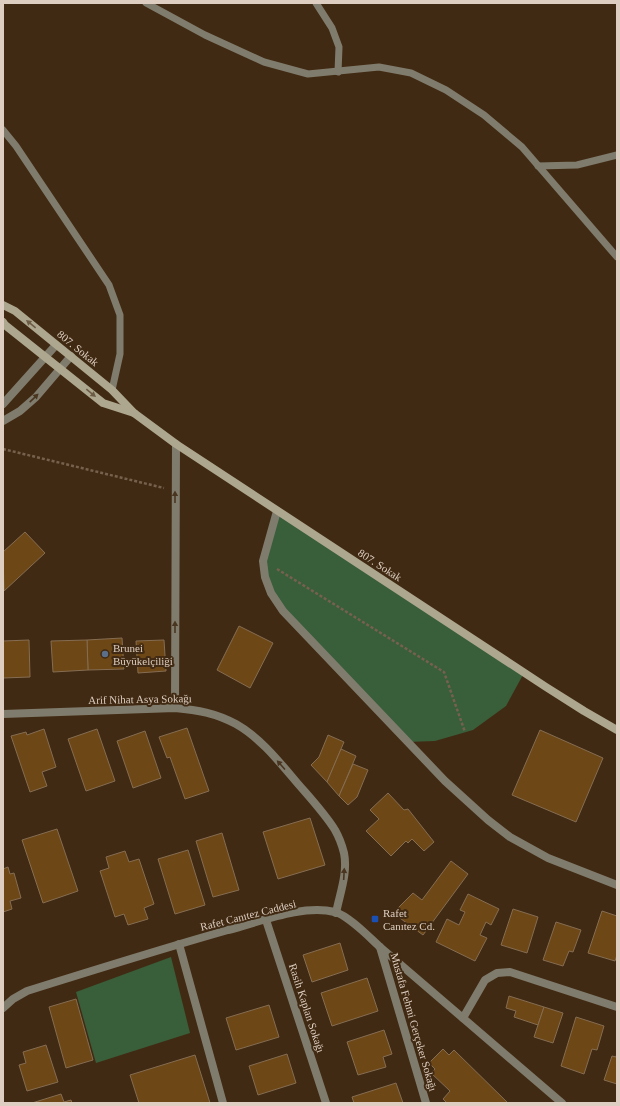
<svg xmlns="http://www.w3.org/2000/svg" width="620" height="1106" font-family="'Times New Roman',serif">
<rect width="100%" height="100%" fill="#412a13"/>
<g fill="#395e3a">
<path d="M277 511 524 673 506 706 473 730 435 741 407 742 271 593 263 561Z"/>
<path d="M171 957 190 1033 96 1063 76 992Z"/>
</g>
<g fill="#6d4716" stroke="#856d52">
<path d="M25 532 45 553 4 591 3 552Z"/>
<path d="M239 626 273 643 250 688 217 670Z"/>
<path d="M122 638 124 669 88 670 87 640Z"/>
<path d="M29 640 30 677 3 678V641Z"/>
<path d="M87 640 88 670 53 672 51 641Z"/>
<path d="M164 640 166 671 138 673 136 641Z"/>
<path d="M187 728 209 791 185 799 170 757 167 758 159 737Z"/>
<path d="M44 729 56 767 42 772 47 786 30 792 11 736 26 732 27 735Z"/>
<path d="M97 729 115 781 86 791 68 739Z"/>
<path d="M540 730 603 758 576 822 512 795Z"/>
<path d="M145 731 161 778 133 788 117 741Z"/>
<path d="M328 735 344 742 327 782 311 765 319 757Z"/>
<path d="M341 749 356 756 339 796 327 782Z"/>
<path d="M353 764 368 770 357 797 348 805 339 796Z"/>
<path d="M388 793 404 810 408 809 434 842 424 851 412 839 408 843 406 841 391 856 366 831 379 819 370 810Z"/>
<path d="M310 818 325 865 278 879 263 832Z"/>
<path d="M57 829 78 891 43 903 22 840Z"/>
<path d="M222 833 239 890 213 897 196 841Z"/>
<path d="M188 850 205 905 175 914 158 859Z"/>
<path d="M125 851 129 862 139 859 154 904 144 908 148 919 128 925 124 914 115 917 100 871 109 868 106 857Z"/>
<path d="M451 861 468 874 423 935 393 913 413 893 422 900Z"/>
<path d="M8 867 10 874 14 873 21 898 10 901 12 909 3 912V869Z"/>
<path d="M468 894 499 909 491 925 486 922 480 935 487 938 475 961 436 942 447 919 459 925 465 912 460 910Z"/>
<path d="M513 909 538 917 527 953 501 945Z"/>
<path d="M602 911 617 916V955L615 961 588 953Z"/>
<path d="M556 922 581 930 573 952 569 951 563 966 543 960Z"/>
<path d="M340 943 348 970 312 982 303 955Z"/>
<path d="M367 978 378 1011 332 1026 321 993Z"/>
<path d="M509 996 544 1007 538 1025 514 1017 516 1011 506 1008Z"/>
<path d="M76 999 93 1060 66 1068 49 1007Z"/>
<path d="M269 1005 279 1037 236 1050 226 1018Z"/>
<path d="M544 1007 563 1013 553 1043 534 1037Z"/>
<path d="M576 1017 604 1026 597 1050 592 1049 584 1074 561 1066Z"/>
<path d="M384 1030 392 1054 383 1057 386 1067 358 1075 347 1042Z"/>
<path d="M46 1045 58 1082 27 1091 19 1065 26 1063 23 1052Z"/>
<path d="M443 1049 449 1055 454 1050 508 1103H447L443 1099 450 1091 431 1073 435 1069 429 1063Z"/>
<path d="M617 1053V1084L604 1080 612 1056 616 1057Z"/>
<path d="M287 1054 296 1083 258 1095 249 1066Z"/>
<path d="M195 1055 210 1103H139L130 1075Z"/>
<path d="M396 1083 403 1103H354L352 1097Z"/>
<path d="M61 1094 64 1102 71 1100 72 1103H32Z"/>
</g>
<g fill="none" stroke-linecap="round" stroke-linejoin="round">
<g stroke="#76614e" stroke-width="2.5" stroke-dasharray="3 2" stroke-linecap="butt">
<path d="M3 449 164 488"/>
<path d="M277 569 444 672 465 732"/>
</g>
<g stroke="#807c6d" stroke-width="7">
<path d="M146 3 205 35 264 62 308 74 379 67 411 73 446 90 484 115 522 147 617 257"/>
<path d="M316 3 332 28 339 47 338 72"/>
<path d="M3 130 16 146 109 285 120 315V354L112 390"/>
<path d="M538 166 577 165 617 155"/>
</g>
<g stroke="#807c6d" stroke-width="8">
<path d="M277 511 263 561 265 577 271 593 283 611 445 781 488 820 510 837 548 858 617 885"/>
<path d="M175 708 176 444"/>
<path d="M3 714 175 708C198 710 215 713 236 724 261 738 281 764 299 785 312 800 325 814 335 830 339 837 342 845 344 853 348 873 340 893 336 913"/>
<path d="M266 920 326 1103"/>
<path d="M179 944 223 1103"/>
<path d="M380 947 426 1103"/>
<path d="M463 1018 485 980 497 973 510 972 617 1007"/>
</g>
<g stroke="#807c6d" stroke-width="8">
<path d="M3 404 56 345"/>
<path d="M3 421 20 411 36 397 71 356"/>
<path d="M3 1008 13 999 27 991C94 970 161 949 228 930 260 922 302 904 335 912 349 916 369 937 380 947L562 1103"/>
</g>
<g stroke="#aea78f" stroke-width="8">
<path d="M3 305 15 311 112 390 134 413 176 444 546 687 584 711 617 730"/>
<path d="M3 322 5 325 103 403 134 413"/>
</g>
</g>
<defs><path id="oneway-solid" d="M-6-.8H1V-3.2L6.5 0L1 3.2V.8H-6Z"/></defs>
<g fill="#6d5c45">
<use href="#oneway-solid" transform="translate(31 324) rotate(-141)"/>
<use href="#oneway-solid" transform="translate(91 393) rotate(39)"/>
</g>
<g fill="#4a3620">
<use href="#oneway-solid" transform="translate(34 398) rotate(-44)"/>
<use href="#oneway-solid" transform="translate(175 497) rotate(-90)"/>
<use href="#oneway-solid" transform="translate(175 627) rotate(-90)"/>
<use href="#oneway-solid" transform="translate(281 765) rotate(-132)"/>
<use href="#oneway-solid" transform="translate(344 874) rotate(-87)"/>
</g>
<circle fill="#5c6f8a" stroke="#412a13" stroke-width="1.5" cx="105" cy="654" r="4"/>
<rect fill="#1a4fb4" stroke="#412a13" stroke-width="1.5" x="371" y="915" width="8" height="8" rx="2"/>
<g text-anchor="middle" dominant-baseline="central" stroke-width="4" stroke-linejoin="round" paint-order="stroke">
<g font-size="11" fill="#ddcec1" stroke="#412a13">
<text transform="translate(78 348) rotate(39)">807. Sokak</text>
<text transform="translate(380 565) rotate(33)">807. Sokak</text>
<text transform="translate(140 699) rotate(-1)">Arif Nihat Asya Sokağı</text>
<text transform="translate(248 915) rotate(-14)">Rafet Canıtez Caddesi</text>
<text transform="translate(307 1008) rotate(72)">Rasih Kaplan Sokağı</text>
<text transform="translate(414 1022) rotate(74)">Mustafa Fehmi Gerçeker Sokağı</text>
</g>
<g font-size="11" fill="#ddcec1" stroke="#412a13" text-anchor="start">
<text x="113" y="648">Brunei<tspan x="113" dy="13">Büyükelçiliği</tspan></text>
<text x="383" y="913">Rafet<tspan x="383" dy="13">Canıtez Cd.</tspan></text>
</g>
</g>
<rect width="620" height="1106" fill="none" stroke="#ddcec1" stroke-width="8"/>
</svg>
